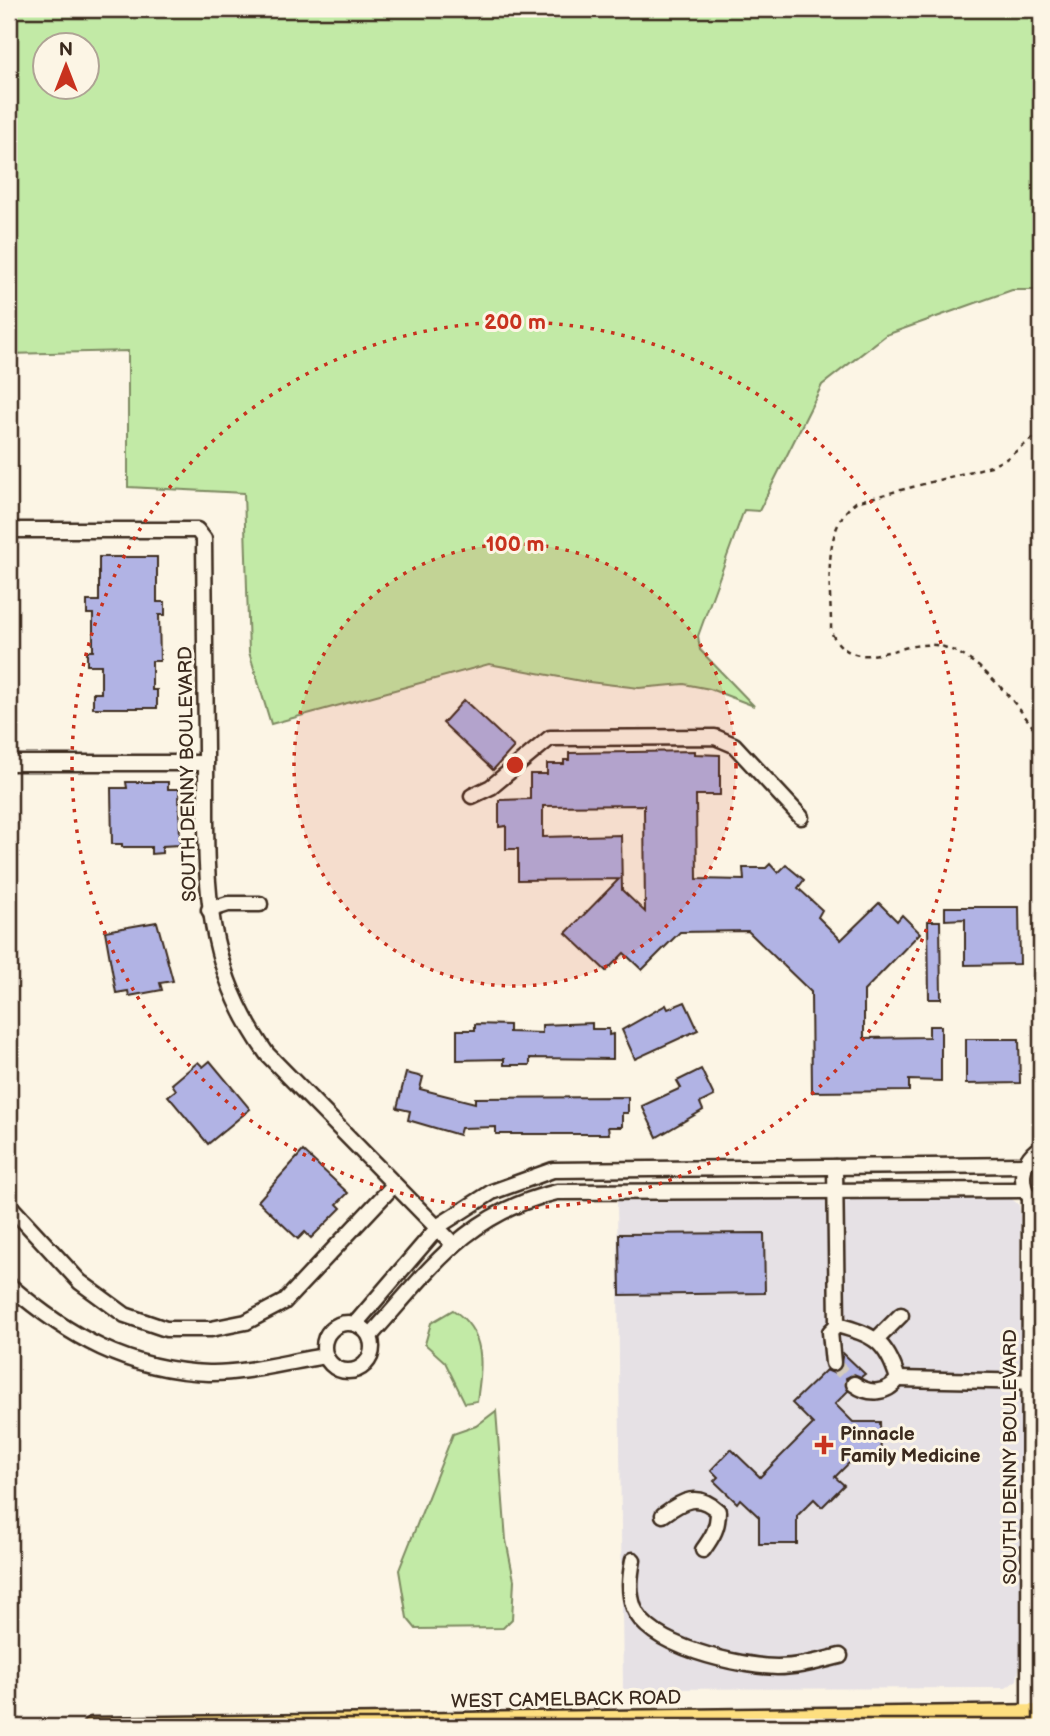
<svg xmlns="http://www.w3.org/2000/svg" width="1050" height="1736" font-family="'Balsamiq Sans',sans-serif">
<rect width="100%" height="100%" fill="#fcf5e5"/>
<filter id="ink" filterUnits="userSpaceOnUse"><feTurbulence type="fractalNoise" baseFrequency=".0143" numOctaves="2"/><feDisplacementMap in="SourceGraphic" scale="14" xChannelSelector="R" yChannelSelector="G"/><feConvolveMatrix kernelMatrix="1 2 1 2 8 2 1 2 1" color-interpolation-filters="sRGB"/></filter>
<g filter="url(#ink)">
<path fill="#e6e1e5" d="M1008 1196 1019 1205 1020 1212 1023 1649 1017 1680 1006 1688 623 1689 617 1198Z"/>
<g fill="#c2eaa6" stroke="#7e8a62" stroke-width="2" fill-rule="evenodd">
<path d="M9 9H1041V290H1012L886 335 822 385 759 511 744 510 698 636 700 650 754 706 710 689 684 684 639 688 581 681 489 664 271 724 249 652 244 493 128 487V351L9 354ZM46 46H88V88H46Z"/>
<path d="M453 1310C487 1332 482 1366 477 1401L465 1403 445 1362 425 1344 431 1323Z"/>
<path d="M496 1411 506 1540 514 1580 512 1619 503 1628 416 1629 407 1618 399 1570 453 1434 476 1426Z"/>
<path d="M1041 1413V1664L1038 1657 1037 1419Z"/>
</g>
<g fill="#b1b3e4" stroke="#3b2a1e" stroke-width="2" fill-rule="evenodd">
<path d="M99 557H157V602H165V615H159L160 661H152V690H157V708H93V693H101V665H87V651H93V614H87V601H99Z"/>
<path d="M464 700 514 747 493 770 443 723Z"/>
<path d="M695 751V754L720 755V795H696L697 879 744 880 743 868H766L770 864 778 873 786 865 804 880 798 888 822 910 818 917 841 940 879 903 897 921 902 915 920 933 864 991V1038L929 1037V1026H941V1081L909 1080V1091L812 1092 811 992 748 931 680 932 642 970 624 953 606 971 566 933 619 879 518 880V849H506V826L499 827V800L530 799V774H547V764H564V760H569V753ZM644 805 645 912 622 890 621 835 543 837V806Z"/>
<path d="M126 782H168V789H179L180 845 162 846V853L151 854V847H122V844H112L111 788H127Z"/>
<path d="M945 907H1019L1020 964 965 965V919L945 920Z"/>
<path d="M928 921H940L941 999H929Z"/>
<path d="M157 922 173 981 160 983 162 990 129 996 128 991 116 993 105 931Z"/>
<path d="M685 1002 698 1030 635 1059 622 1030 666 1005 668 1009Z"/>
<path d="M592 1023V1029H609V1035L613 1034V1059L530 1058V1065H504V1059L457 1060V1030H475V1024L509 1025V1032L542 1033V1025Z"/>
<path d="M966 1039H1019L1020 1083 966 1084Z"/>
<path d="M210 1061 250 1109 208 1144 168 1096 176 1090 172 1084 198 1062 203 1067Z"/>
<path d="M701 1069 714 1096 700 1103 703 1110 657 1137 642 1106 681 1088 677 1081Z"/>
<path d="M406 1073 423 1077 420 1089 475 1103V1098L628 1097V1113H622V1127H608L609 1134H496V1127L461 1128 459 1135 408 1120 410 1111 397 1108Z"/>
<path d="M303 1151 348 1193 337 1204 341 1208 311 1238 305 1232 298 1239 258 1201Z"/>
<path d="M764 1233 765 1293 620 1295 619 1234Z"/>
<path d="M843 1353 865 1374 861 1377 854 1374 846 1378 848 1391 835 1404 853 1422H880L881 1459H853L835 1477 844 1485 822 1507 814 1499 797 1516V1544H759V1517L740 1499 737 1503 714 1481 718 1477 711 1470 731 1449 760 1477 813 1424 792 1403 826 1370 833 1373 839 1370Z"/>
</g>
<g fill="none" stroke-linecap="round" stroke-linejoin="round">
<path stroke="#d5ccbd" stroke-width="14" stroke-dasharray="14 7" stroke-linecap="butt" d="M833 1363 854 1384"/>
<defs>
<g id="minor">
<path d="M9 530H197L204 539C205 610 205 681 206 752 207 865 197 956 267 1054L454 1245"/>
<path d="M9 763H206"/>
<path d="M472 796 491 787 550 738 715 737 734 745 801 817"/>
<path d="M209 910 228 904H260"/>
<path d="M1041 1147C1017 1162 1017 1193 1041 1207"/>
<path d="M835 1167 837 1325"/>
<path d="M9 1205 80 1282 125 1315 166 1329H211L246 1322 284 1302 393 1186"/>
<path d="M9 1285C69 1337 128 1370 209 1373 245 1374 290 1361 326 1356"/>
<circle cx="348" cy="1347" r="24"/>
<path d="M355 1324 440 1225 492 1192 553 1170 1025 1165"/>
<path d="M370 1336C430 1270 466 1213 557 1192L1025 1190"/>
<path d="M877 1339 901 1315"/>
<path d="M833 1363 830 1332 837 1325C873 1335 886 1340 898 1379 887 1394 869 1395 854 1384"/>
<path d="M898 1379 1041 1382"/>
<path d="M663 1515C683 1500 698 1492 718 1511 718 1528 713 1536 703 1550"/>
<path d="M633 1560C630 1576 628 1592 634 1608 649 1647 739 1666 777 1667 799 1667 819 1661 840 1656"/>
<path d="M1029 1714 1030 1199"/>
</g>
<path id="major" d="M92 1727 1041 1714"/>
</defs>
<use href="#minor" stroke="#3b2a1e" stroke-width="19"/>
<use href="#major" stroke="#3b2a1e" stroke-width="23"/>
<path stroke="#3b2a1e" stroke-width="2.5" stroke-dasharray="5 5" stroke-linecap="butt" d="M1041 432 1006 459 991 466 856 502C819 529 832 592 831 632 856 682 904 634 944 647 984 660 1017 705 1041 738"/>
<use href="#minor" stroke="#fcf5e5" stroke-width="14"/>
<use href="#major" stroke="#fedf80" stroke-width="18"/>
</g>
</g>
<circle cx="515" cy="765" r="221" fill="#c8321e" fill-opacity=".12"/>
<g fill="none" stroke="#c8321e" stroke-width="3.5" stroke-dasharray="3.5 7">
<circle cx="515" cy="765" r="221"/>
<circle cx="515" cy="765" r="443"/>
</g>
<path fill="#c8321e" stroke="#fcf5e5" stroke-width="2.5" d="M820.5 1434.5h7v7h7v7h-7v7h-7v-7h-7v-7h7z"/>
<g text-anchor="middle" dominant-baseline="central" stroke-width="6" stroke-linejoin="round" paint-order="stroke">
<g font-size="19" fill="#3b2a1e" stroke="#fcf5e5">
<text transform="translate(188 774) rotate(-91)">SOUTH DENNY BOULEVARD</text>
<text transform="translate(1010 1457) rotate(-90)">SOUTH DENNY BOULEVARD</text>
<text transform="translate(566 1700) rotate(-1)">WEST CAMELBACK ROAD</text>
</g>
<g font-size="19" font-weight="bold" fill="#3b2a1e" stroke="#fcf5e5" text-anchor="start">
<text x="840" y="1434">Pinnacle<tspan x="840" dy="22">Family Medicine</tspan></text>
</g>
</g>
<circle cx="515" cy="765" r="10" fill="#c8321e" stroke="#fcf5e5" stroke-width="3.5"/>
<g font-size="21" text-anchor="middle" font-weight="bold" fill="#c8321e" stroke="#fcf5e5" stroke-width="6" stroke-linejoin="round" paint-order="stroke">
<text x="515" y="329">200 m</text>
<text x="515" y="551">100 m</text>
</g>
<rect width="1050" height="1736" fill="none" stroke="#fcf5e5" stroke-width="35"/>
<rect x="18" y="18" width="1015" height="1701" fill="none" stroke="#3b2a1e" stroke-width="2.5" filter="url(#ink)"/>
<g transform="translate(66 66)"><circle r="33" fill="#fcf5e5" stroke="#afa495" stroke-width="2"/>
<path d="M0-5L12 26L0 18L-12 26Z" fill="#c8321e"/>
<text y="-10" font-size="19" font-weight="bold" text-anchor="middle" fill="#3b2a1e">N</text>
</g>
</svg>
